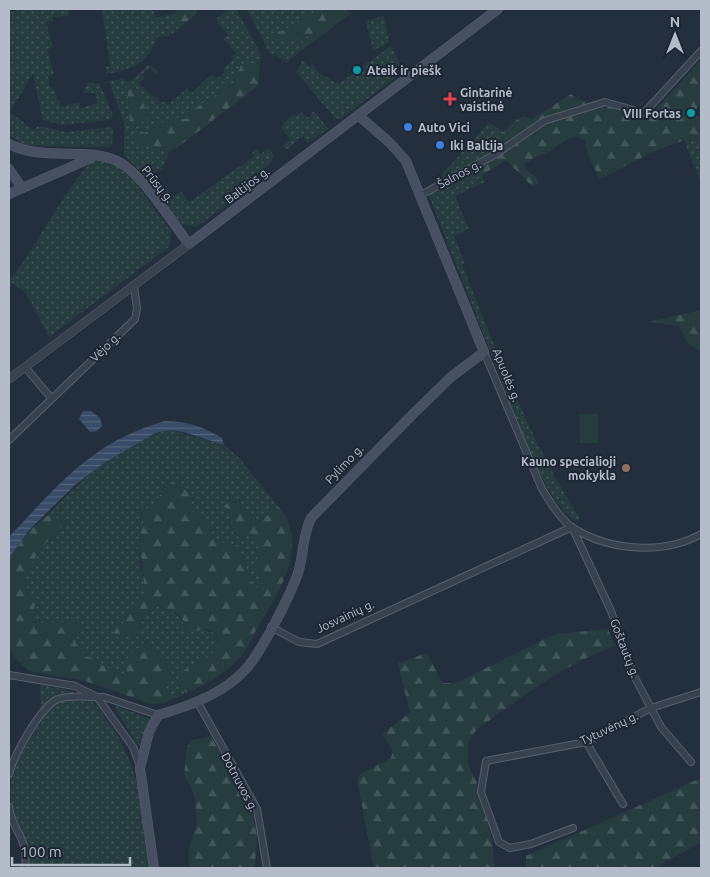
<svg xmlns="http://www.w3.org/2000/svg" width="710" height="877" font-family="Ubuntu,sans-serif">
<defs>
<pattern id="grass-dots" width="8" height="8" patternUnits="userSpaceOnUse" patternTransform="scale(1.25)"><rect width="8" height="8" fill="#263c3f"/><path d="M2 2h.1M6 6h.1" fill="none" stroke="#435659" stroke-width="1.8" stroke-linecap="round"/></pattern>
<pattern id="forest-firs" width="22" height="20" patternUnits="userSpaceOnUse" patternTransform="scale(1.25)"><rect width="22" height="20" fill="#263c3f"/><path d="M5 1l3.5 6h-7zM16 11l3.5 6h-7z" fill="#435659"/></pattern>
<pattern id="water-rules" width="6" height="5" patternUnits="userSpaceOnUse" patternTransform="scale(1.25)"><rect width="6" height="5" fill="#394c67"/><path d="M0 2.5h6" fill="none" stroke="#53647b"/></pattern>
</defs>
<rect width="100%" height="100%" fill="#242f3e"/>
<g fill="url(#grass-dots)">
<path d="M21 9H69L68 16 52 17 53 21 46 22 53 47 47 49 54 74 48 76 50 87 55 91 57 100H60L61 107 79 102 81 108 97 103 95 93H83L87 83 100 84 113 115 110 120 63 125 43 120 33 74 10 112 33 130 39 126 66 132 113 127 112 145 108 147 34 146 23 144 9 135V13Z"/>
<path d="M102 9H153L156 18 176 13 179 29 169 36 157 37C150 63 131 70 106 74V67L110 66Z"/>
<path d="M231 9H236L261 54 260 63 241 65 233 83 193 110 186 119 172 117 144 133 158 150 179 146 169 152 163 168 146 178 124 154V123L109 81 123 79 127 82 130 123 149 117 131 81 148 65 155 68 158 73 156 75 150 68 142 74 145 78 139 83 152 96 154 95 161 103 164 101 168 105 187 88 192 93 212 74 216 79 224 73V67L233 60 231 57 236 53 223 39 228 35 218 23 217 18Z"/>
<path d="M247 9H275L278 12 282 9H314V13L285 30 269 34 309 33 310 36 299 46 301 51 286 63 275 54H270Z"/>
<path d="M384 16 389 42 373 51 366 21Z"/>
<path d="M391 46 402 68 399 75 340 119 335 118 296 72 303 60 309 67 312 64 319 73 338 84Z"/>
<path d="M314 111 328 129 308 143 303 136 286 150 283 146 291 140 281 127 284 125 283 123 294 114 296 116 301 112 308 118Z"/>
<path d="M489 123 504 132 457 183 482 175 485 182 455 196 469 229 454 236 465 263 462 264C496 351 530 441 580 519L575 521C552 503 541 476 529 450L426 188 434 183Z"/>
<path d="M694 138 701 142V183L684 140Z"/>
<path d="M269 148 274 156 269 165 240 186 244 193 196 227 181 224 153 189V184L159 180 173 197 181 191 188 201H191L254 156 252 153 257 149 261 154Z"/>
<path d="M95 161H103L117 166 134 181 171 231 170 246 49 337 26 293 9 281C28 261 78 166 95 161Z"/>
<path d="M171 430 224 445 239 458 279 507 256 524 232 500 230 510 234 515 231 530 237 536 246 535 257 540 259 547 254 565 261 578V585L256 589C245 576 246 560 238 545L217 542 207 525 189 509 194 496C189 489 182 488 175 482L168 484 153 505 141 512C141 516 144 520 144 524 145 530 140 533 139 539 137 548 143 585 148 593L147 598 132 607 117 637 129 635 140 628 142 619 158 606C170 612 182 613 185 628 196 632 205 628 216 634L217 649 214 655 199 662 179 683 186 693 173 699 165 686 167 680 127 671 123 676 102 665 99 659 86 658 75 642 80 626 75 622 35 623 31 617C40 599 31 601 26 586 21 570 54 530 67 524L48 515C79 482 125 438 171 430Z"/>
<path d="M40 684C57 688 77 691 91 701 99 707 105 717 111 725 142 772 142 814 149 868H27L29 848 18 829 11 807V778L13 766 41 722Z"/>
<path d="M117 706 150 719 141 745H138L115 708Z"/>
</g>
<g fill="url(#forest-firs)">
<path d="M175 9H197L196 14 179 29Z"/>
<path d="M314 9H346L350 14 301 51 299 46 310 36 309 33C293 40 285 46 268 37L269 34 285 30 313 13Z"/>
<path d="M701 60V103L695 111 697 116 701 118V142L694 138C661 145 630 164 600 179L588 155 585 140C569 133 566 141 553 149 543 155 533 157 524 165L527 171 537 178 539 183 532 186 506 160 482 175 456 184 513 122 524 116 532 119 571 94 579 100 617 109 645 121Z"/>
<path d="M248 63H260L258 86 179 146 158 150 137 143 134 139 136 131 144 133 172 117 186 119 193 110 233 84 241 65Z"/>
<path d="M131 81 150 117 130 124 127 82Z"/>
<path d="M701 310V352L687 342 679 326 649 322Z"/>
<path d="M175 482C182 488 189 489 194 496L189 509 207 525 217 542 238 545C246 560 245 576 256 589L261 585V578L254 565 259 547 257 540 246 535 237 536 231 530 234 515 224 506 232 500 256 524 279 507C310 544 279 593 258 627 252 637 247 652 238 660 224 674 204 686 186 693L179 683 178 677C192 658 222 663 216 634L208 629 189 632C184 628 185 622 181 617 176 612 165 609 158 606L142 619 136 636 117 637 114 633 117 627 123 626 132 607 147 598 148 594 144 586 142 560 137 546 144 523 141 512 153 505 168 484Z"/>
<path d="M48 515 68 523C54 530 21 569 26 586 31 601 40 599 31 617L35 623 74 622 80 626 81 632 76 636 75 642 86 657 99 659 102 665 123 675 127 671C122 651 146 639 161 652 166 658 169 668 171 675L165 686 173 699 165 703 151 704 85 681 29 671 16 659 9 648V558L29 530Z"/>
<path d="M608 629 615 646C561 666 523 696 477 729L471 737 468 745V764L481 792 492 840 495 868H374L357 779 359 775 391 758 393 751 382 734 410 713 398 663 427 653 442 683H456L546 638 557 634Z"/>
<path d="M211 736 252 811 257 835 255 868H189V848L197 823 195 799 191 786 184 776 187 747 192 740Z"/>
<path d="M701 778V842L655 868H526V856Z"/>
</g>
<path fill="#263c3f" d="M579 414H598V443H580Z"/>
<g fill="url(#water-rules)">
<path d="M83 411H91L100 418 102 426 97 431 90 432 79 419Z"/>
<path d="M165 421C190 422 201 426 222 438L224 445 184 432 171 430 155 433 104 463 75 485 29 530 9 558V537C58 485 93 441 165 421Z"/>
</g>
<g fill="none" stroke-linecap="round" stroke-linejoin="round">
<defs>
<g id="minor">
<path d="M421 195 496 154 544 121 605 102 644 113 701 51"/>
<path d="M484 352 542 489C550 502 560 519 573 528 610 551 664 555 701 534"/>
<path d="M25 367 51 398"/>
<path d="M9 440 135 319 137 309 134 286"/>
<path d="M271 627 299 642 317 644 572 527 611 611 634 676 661 727 691 762"/>
<path d="M9 675 75 686 97 697H104L158 715"/>
<path d="M197 701 257 809 267 868"/>
<path d="M586 742 623 804"/>
<path d="M9 774C14 755 40 707 58 699 70 695 85 697 97 697L133 747 140 766"/>
<path d="M9 807C13 834 29 837 25 868"/>
<path d="M573 828 531 844 510 848 499 842 481 792 486 761 586 742 651 708 701 692"/>
</g>
<path id="tertiary" d="M9 379 189 244"/>
<g id="secondary">
<path d="M9 144C44 162 85 146 117 161 142 173 171 221 189 244L498 9"/>
<path d="M9 169 22 188"/>
<path d="M9 194 91 158"/>
<path d="M154 868 140 768 149 732 158 715C187 707 224 693 245 670 261 653 290 596 298 573 304 555 302 536 311 518L413 414 451 377 484 352 406 161 390 143 358 115"/>
</g>
</defs>
<use href="#minor" stroke="#565f6c" stroke-width="8"/>
<use href="#tertiary" stroke="#565f6c" stroke-width="9"/>
<use href="#secondary" stroke="#565f6c" stroke-width="10"/>
<use href="#minor" stroke="#38414e" stroke-width="6"/>
<use href="#tertiary" stroke="#38414e" stroke-width="8"/>
<use href="#secondary" stroke="#465061" stroke-width="9"/>
</g>
<g fill="#0f9aa8" stroke="#1d2633" stroke-width="2">
<circle cx="357" cy="70" r="5"/>
<circle cx="691" cy="113" r="5"/>
</g>
<path fill="#e0444e" stroke="#1d2633" stroke-width="2" d="M447.5 91.5h5v5h5v5h-5v5h-5v-5h-5v-5h5z"/>
<g fill="#3f7fe0" stroke="#1d2633" stroke-width="2">
<circle cx="408" cy="127" r="5"/>
<circle cx="440" cy="145" r="5"/>
</g>
<circle fill="#8d6e63" stroke="#1d2633" stroke-width="2" cx="626" cy="468" r="5"/>
<g text-anchor="middle" dominant-baseline="central" stroke-width="4" stroke-linejoin="round" paint-order="stroke">
<g font-size="12" font-weight="bold" fill="#b4bcc9" stroke="#1d2633" text-anchor="start">
<text x="367" y="70">Ateik ir piešk</text>
<text x="460" y="92">Gintarinė<tspan x="460" dy="14">vaistinė</tspan></text>
<text x="681" y="113" text-anchor="end">VIII Fortas</text>
<text x="418" y="127">Auto Vici</text>
<text x="450" y="145">Iki Baltija</text>
<text x="616" y="461" text-anchor="end">Kauno specialioji<tspan x="616" dy="14">mokykla</tspan></text>
</g>
<g font-size="12" fill="#b4bcc9" stroke="#1d2633">
<text transform="translate(459 174) rotate(-28)">Šalnos g.</text>
<text transform="translate(158 184) rotate(51)">Prūsų g.</text>
<text transform="translate(247 185) rotate(-37)">Baltijos g.</text>
<text transform="translate(105 347) rotate(-44)">Vėjo g.</text>
<text transform="translate(507 375) rotate(68)">Apuolės g.</text>
<text transform="translate(344 464) rotate(-46)">Pylimo g.</text>
<text transform="translate(345 616) rotate(-25)">Josvainių g.</text>
<text transform="translate(625 648) rotate(69)">Goštautų g.</text>
<text transform="translate(609 728) rotate(-25)">Tytuvėnų g.</text>
<text transform="translate(240 782) rotate(62)">Dotnuvos g.</text>
</g>
</g>
<rect width="710" height="877" fill="none" stroke="#b4bcc9" stroke-width="20"/>
<g transform="translate(675 35)" stroke="#1d2633" stroke-width="4" paint-order="stroke">
<path d="M0-4L9 19L0 12L-9 19Z" fill="#b4bcc9"/>
<text y="-8" font-size="14" font-weight="bold" text-anchor="middle" fill="#b4bcc9">N</text>
</g>
<path d="M12 857v8h118v-8" fill="none" stroke="#b4bcc9" stroke-width="2.5"/>
<text x="20" y="857" font-size="15" fill="#b4bcc9" stroke="#1d2633" stroke-width="4" paint-order="stroke">100 m</text>
</svg>
